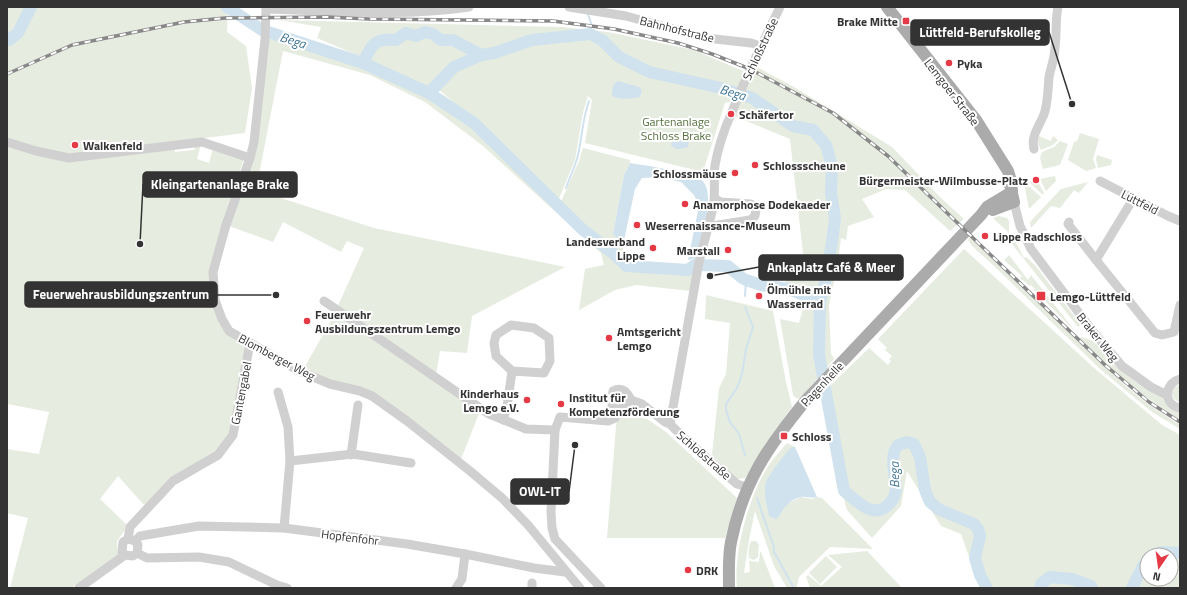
<svg xmlns="http://www.w3.org/2000/svg" width="1187" height="595" font-family="'Titillium Web',sans-serif">
<rect width="100%" height="100%" fill="#fff"/>
<g fill="#e6ecdf" fill-rule="evenodd">
<path d="M7 7H224L228 9 227 32 246 46 252 88 245 133 82 153 175 147V152L194 150 195 145 201 144 197 159 209 163 213 148 244 158 223 224 210 271 221 321 247 346 230 435 217 454 144 505 118 476 100 499 127 525 125 530 117 541 118 556 71 588H10L28 518 7 513V449L39 454 49 412 7 404Z"/>
<path d="M279 20 562 27 608 32 694 50 745 72 733 101 725 103 703 172 585 143 592 100 588 96 583 112 575 160 558 201 475 121 437 88 455 70 469 60 467 56 453 65 427 91 359 56 317 38 321 27Z"/>
<path d="M269 30 365 63 428 96 473 124 581 230 614 255 616 253 584 228 560 204 579 161 583 148 630 160V163L624 175 613 234 623 245V269L694 275 690 291 636 285 615 290 579 310 585 269 604 265 601 253 483 146 425 102 370 75 283 51 256 190 374 228 565 267 472 316 467 353 440 351 435 381 480 411 461 459 373 393 330 382 303 370 333 317 364 248 347 241 341 252 283 222 273 242 229 226 253 158Z"/>
<path d="M757 67 794 87 892 147 941 198 964 219 950 231 905 190 886 189 862 199 874 217 848 226 846 240 841 238 838 262 829 305 831 353 834 359 800 399 796 398 793 395 780 319 799 323 806 298 792 293 783 291 786 280 787 261 804 262 790 139 734 116 745 87Z"/>
<path d="M1080 133 1099 139 1093 159 1096 168 1086 171 1068 160 1074 142 1077 141Z"/>
<path d="M1039 136 1051 141 1053 136 1058 140 1053 145 1041 150 1038 144Z"/>
<path d="M1060 141 1068 144 1060 165 1043 169 1040 158 1042 152 1054 147Z"/>
<path d="M1097 155 1112 160 1111 165 1098 168 1096 160Z"/>
<path d="M1055 176 1056 181 1046 191 1040 179Z"/>
<path d="M1037 180 1044 193 1043 195 1029 182Z"/>
<path d="M1088 182 1079 193 1074 190 1060 208 1051 206 1031 228 1030 222 1061 189Z"/>
<path d="M1024 183H1025L1041 197 1029 209Z"/>
<path d="M999 216 1007 218 1009 221V233L993 218Z"/>
<path d="M970 237 1128 388 1148 404 1180 425V429L1152 412 1100 369 994 266 972 246 968 240Z"/>
<path d="M1014 239 1024 258 1026 257 1035 265 1081 325 1078 327 1012 244Z"/>
<path d="M964 249 1093 367 1162 425 1180 435V588H980L961 534 941 526 907 471 901 506 872 538 847 510 844 500 849 490 829 387 869 348 888 365 891 361 889 359 892 356 885 350 887 348 878 339ZM1147 555H1171V579H1147Z"/>
<path d="M1009 255 1028 280 1031 275 1075 331 1034 290 1035 289 1031 285 1030 286 1020 278 1022 276 1004 260Z"/>
<path d="M706 295 773 311 786 382 792 407 772 434 745 478 738 479 731 474 712 455 719 388 726 374 730 323 705 319Z"/>
<path d="M1081 337 1094 341 1112 363 1136 382 1153 390 1180 411V420L1130 386 1079 339Z"/>
<path d="M1180 384V403L1174 399 1172 393 1174 388Z"/>
<path d="M635 416 647 419 666 432 737 498 725 538H607L616 426 618 417Z"/>
<path d="M787 443 795 447H792L778 518 787 504 801 497 812 499 817 497 822 498 873 549 830 547 799 577 797 586 795 588H787L774 566 755 511 749 540 744 573 750 572 749 561 759 562 760 552H761L775 588H737C733 552 750 491 771 462 776 455 782 449 787 443Z"/>
<path d="M751 541H756L759 545 758 557 754 560 749 558C748 553 749 545 751 541Z"/>
<path d="M867 551 902 588H810L806 577 808 575 821 586 842 567 828 555Z"/>
<path d="M826 556 837 567 820 584 809 573Z"/>
</g>
<g fill="#cfe2ee">
<path d="M618 81 639 87 642 90 640 97C630 99 622 100 612 96L613 85Z"/>
<path d="M684 139H687L689 143 688 147C681 149 676 151 671 145L673 140 679 141Z"/>
<path d="M630 163C650 166 669 169 688 175 691 176 696 177 700 179 718 189 701 242 697 258L688 260 699 206 694 195 681 182 658 177 642 178 635 189 623 245 613 234 624 175Z"/>
<path d="M792 447H795L817 497C811 499 807 496 801 497 789 500 784 508 778 518L775 519 769 516C767 506 763 493 766 482 768 476 787 451 792 447Z"/>
</g>
<g fill="none" stroke-linecap="round" stroke-linejoin="round">
<g stroke="#cfe2ee" stroke-width="2">
<path d="M588 14 591 23 590 34"/>
<path d="M566 188C569 179 574 169 577 159 582 140 582 120 589 101"/>
<path d="M745 296 746 280"/>
<path d="M745 307 753 327 746 349 742 374 737 388 726 404V410L730 422 739 434 745 455"/>
<path d="M757 498 774 547V552L794 588"/>
</g>
<g stroke="#cfe2ee" stroke-width="12">
<path d="M227 7 262 30 363 63 429 93 474 123 582 229 614 254 627 266 688 270 695 265 728 266 742 278 746 280 761 285 789 289 820 302 819 355 844 491C856 500 872 519 887 506 905 491 889 471 894 453 894 450 897 447 898 445L907 442 914 444 920 457 925 490 930 502 940 510 974 524 978 529 980 536 975 558 980 575 987 588"/>
<path d="M7 38 9 40 18 33 31 7"/>
<path d="M363 63C372 45 373 38 396 40L406 33 416 36 425 32 433 34 441 40H453L481 55 494 53 532 40 590 34 602 40 619 57 649 72 721 88 752 98 793 126 813 130 826 145 832 166 831 193 835 218 832 242 825 283 820 302"/>
<path d="M429 93 454 67 481 55"/>
<path d="M1158 555 1161 552 1180 553"/>
<path d="M1040 588 1041 584 1050 577 1072 579 1091 586 1092 588"/>
<path d="M1132 588 1143 566 1147 563"/>
</g>
<g stroke="#d0d0d0" stroke-width="9">
<path d="M569 7 626 16 706 38 751 43 761 46"/>
<path d="M266 9 265 39 254 142 250 158 226 225 213 272 215 300 222 319 229 331 299 371 330 384 360 391 372 396 407 421 470 471 502 498 528 525 580 588"/>
<path d="M266 9C334 11 402 17 469 7"/>
<path d="M731 114 750 69 780 7"/>
<path d="M7 142 36 151 69 158 202 142 250 158"/>
<path d="M1034 149C1030 135 1042 123 1045 111 1048 100 1048 88 1049 77 1051 67 1055 57 1055 47 1057 33 1055 20 1058 7"/>
<path d="M1100 181 1168 216 1180 221"/>
<path d="M1133 199 1096 260 1155 333 1162 335 1174 332 1180 305"/>
<path d="M1014 202 1020 226 1031 249 1094 333 1122 366 1151 387 1167 395"/>
<path d="M1069 222 1068 224 1096 260"/>
<path d="M706 227 750 220 755 216 756 210 751 204 721 202 715 199"/>
<path d="M324 301 489 414 526 429 555 430"/>
<path d="M1180 379C1164 383 1163 405 1180 408"/>
<path d="M278 392 288 427 290 461 284 528"/>
<path d="M619 410 612 407 613 391C622 386 627 392 631 400"/>
<path d="M503 420 507 407 512 371 496 356 494 343 496 335 511 325 534 328 549 338 550 361 544 373 512 371"/>
<path d="M670 424 699 262 713 208C716 194 713 179 715 165 718 148 724 130 731 114"/>
<path d="M351 455 358 405"/>
<path d="M290 461 353 454 411 463"/>
<path d="M128 539 130 527 173 481 218 455 233 435 250 343"/>
<path d="M135 541 140 536 199 526 284 528 407 544 465 554 534 568 565 572"/>
<path d="M137 553 147 558 199 557 229 562 277 585 287 588"/>
<path d="M532 583V588"/>
<path d="M79 588 125 555 133 556 137 553 138 545 135 541 128 539 123 542 122 552 125 555"/>
<path d="M456 588 462 579 465 554"/>
<path d="M601 588 555 539 552 528 551 512 555 430 560 417 608 421 615 418 619 410 631 400 642 404 665 422 670 424 688 442 737 484 747 487"/>
</g>
<g stroke="#ababab" stroke-width="12">
<path d="M887 7 976 120 1008 171 1011 181 1012 192"/>
<path d="M993 210 1014 202 1010 185"/>
<path d="M729 588C729 573 728 557 731 542 743 482 769 445 807 399L981 215 987 207 1012 192"/>
</g>
<defs>
<path id="rail" d="M7 74 72 45 184 22 225 18 326 17 369 19 553 21 614 29 678 43 712 54 750 69 833 113 888 156 1105 365 1149 402 1180 422"/>
</defs>
<use href="#rail" stroke="#888" stroke-width="3.5"/>
<use href="#rail" stroke="#fff" stroke-width="2" stroke-dasharray="6" stroke-linecap="butt"/>
</g>
<g fill="#e63946" stroke="#fff" stroke-width="1.5">
<rect x="902" y="17" width="8" height="8" rx="2"/>
<circle cx="949" cy="63" r="4"/>
<circle cx="731" cy="114" r="4"/>
<circle cx="75" cy="145" r="4"/>
<circle cx="755" cy="165" r="4"/>
<circle cx="735" cy="173" r="4"/>
<circle cx="1036" cy="180" r="4"/>
<circle cx="685" cy="204" r="4"/>
<circle cx="637" cy="225" r="4"/>
<circle cx="985" cy="236" r="4"/>
<circle cx="653" cy="248" r="4"/>
<circle cx="728" cy="250" r="4"/>
<circle cx="759" cy="296" r="4"/>
<rect x="1036" y="291" width="10" height="10" rx="2"/>
<circle cx="307" cy="321" r="4"/>
<circle cx="609" cy="338" r="4"/>
<circle cx="527" cy="400" r="4"/>
<circle cx="561" cy="404" r="4"/>
<rect x="780" y="432" width="8" height="8" rx="2"/>
<circle cx="688" cy="570" r="4"/>
</g>
<g text-anchor="middle" dominant-baseline="central" stroke-width="4" stroke-linejoin="round" paint-order="stroke">
<g font-size="12" font-weight="bold" fill="#333" stroke="#fff" text-anchor="start">
<text x="898" y="21" text-anchor="end">Brake Mitte</text>
<text x="957" y="63">Pyka</text>
<text x="739" y="114">Schäfertor</text>
<text x="83" y="145">Walkenfeld</text>
<text x="763" y="165">Schlossscheune</text>
<text x="727" y="173" text-anchor="end">Schlossmäuse</text>
<text x="1028" y="180" text-anchor="end">Bürgermeister-Wilmbusse-Platz</text>
<text x="693" y="204">Anamorphose Dodekaeder</text>
<text x="645" y="225">Weserrenaissance-Museum</text>
<text x="993" y="236">Lippe Radschloss</text>
<text x="645" y="241" text-anchor="end">Landesverband<tspan x="645" dy="14">Lippe</tspan></text>
<text x="720" y="250" text-anchor="end">Marstall</text>
<text x="767" y="289">Ölmühle mit<tspan x="767" dy="14">Wasserrad</tspan></text>
<text x="1050" y="296">Lemgo-Lüttfeld</text>
<text x="315" y="314">Feuerwehr<tspan x="315" dy="14">Ausbildungszentrum Lemgo</tspan></text>
<text x="617" y="331">Amtsgericht<tspan x="617" dy="14">Lemgo</tspan></text>
<text x="519" y="393" text-anchor="end">Kinderhaus<tspan x="519" dy="14">Lemgo e.V.</tspan></text>
<text x="569" y="397">Institut für<tspan x="569" dy="14">Kompetenzförderung</tspan></text>
<text x="792" y="436">Schloss</text>
<text x="696" y="570">DRK</text>
</g>
<g font-size="12" fill="#333" stroke="#fff">
<text transform="translate(677 29) rotate(14)">Bahnhofstraße</text>
<text transform="translate(760 49) rotate(-65)">Schloßstraße</text>
<text transform="translate(952 92) rotate(52)">Lemgoer Straße</text>
<text transform="translate(1140 202) rotate(27)">Lüttfeld</text>
<text transform="translate(1098 337) rotate(51)">Braker Weg</text>
<text transform="translate(277 357) rotate(28)">Blomberger Weg</text>
<text transform="translate(822 384) rotate(-47)">Pagenhelle</text>
<text transform="translate(241 393) rotate(-79)">Gantengabel</text>
<text transform="translate(704 455) rotate(41)">Schloßstraße</text>
<text transform="translate(350 537) rotate(7)">Hopfenfohr</text>
</g>
<g font-size="12" fill="#56703f" stroke="#fff">
<text x="676" y="121">Gartenanlage<tspan x="676" dy="14">Schloss Brake</tspan></text>
</g>
<g font-size="13" font-style="italic" fill="#3f7597" stroke="#fff">
<text transform="translate(293 40) rotate(18)">Bega</text>
<text transform="translate(733 92) rotate(17)">Bega</text>
<text transform="translate(894 475) rotate(-91)">Bega</text>
</g>
</g>
<path fill="none" stroke="#333" stroke-width="1.5" d="M1072 104L1049 32M140 244L143 184M710 276L759 267M276 295L217 295M575 445L569 492"/>
<g fill="#333" stroke="#fff" stroke-width="1.5">
<circle cx="1072" cy="104" r="4"/>
<circle cx="140" cy="244" r="4"/>
<circle cx="710" cy="276" r="4"/>
<circle cx="276" cy="295" r="4"/>
<circle cx="575" cy="445" r="4"/>
</g>
<g fill="#333" stroke="#333" stroke-width="1.5">
<rect x="911" y="20" width="138" height="25" rx="4"/>
<rect x="143" y="172" width="154" height="25" rx="4"/>
<rect x="759" y="255" width="144" height="25" rx="4"/>
<rect x="25" y="282" width="192" height="25" rx="4"/>
<rect x="511" y="479" width="58" height="25" rx="4"/>
</g>
<g font-size="13" text-anchor="middle" font-weight="bold" fill="#fff">
<text x="980" y="37">Lüttfeld-Berufskolleg</text>
<text x="220" y="189">Kleingartenanlage Brake</text>
<text x="831" y="272">Ankaplatz Café &amp; Meer</text>
<text x="121" y="299">Feuerwehrausbildungszentrum</text>
<text x="540" y="496">OWL-IT</text>
</g>
<rect width="1187" height="595" fill="none" stroke="#333333" stroke-width="16"/>
<g transform="translate(1159 567) rotate(193)"><circle r="19" fill="#ffffff" stroke="#adadad"/>
<path d="M0-3L7 15L0 10L-7 15Z" fill="#e63946"/>
<text y="-6" font-size="11" font-weight="bold" text-anchor="middle" fill="#333333">N</text>
</g>
</svg>
